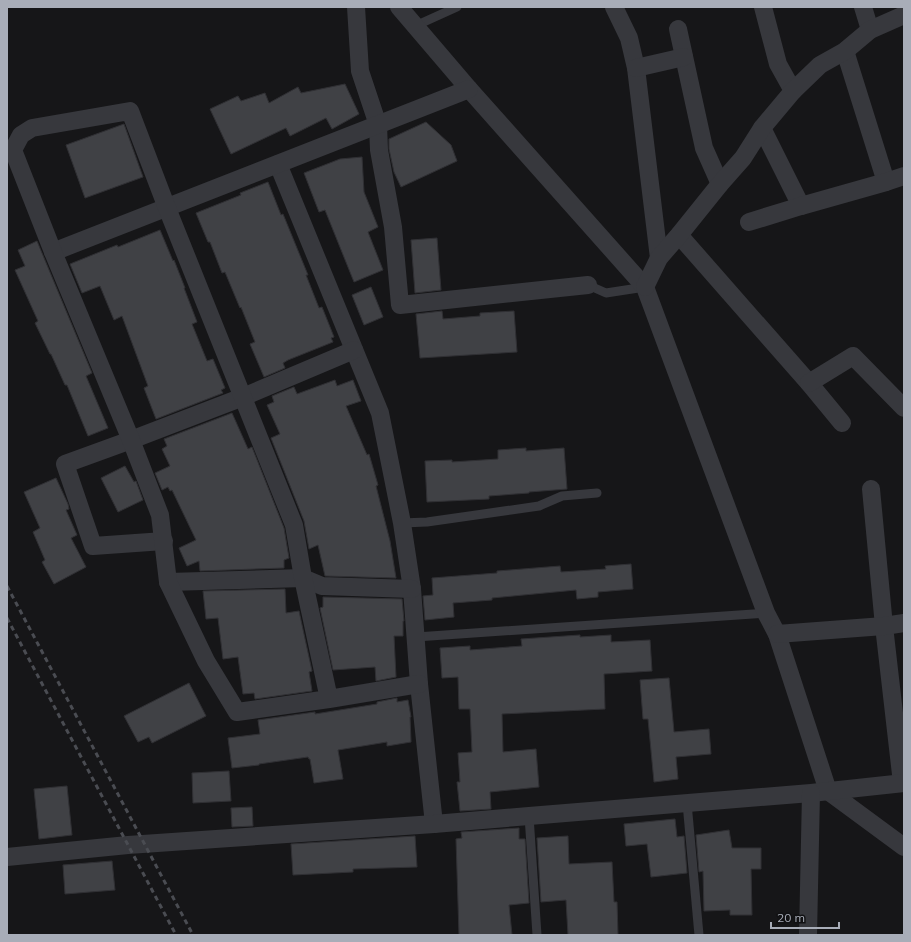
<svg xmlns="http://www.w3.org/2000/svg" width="911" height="942" font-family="Mulish,sans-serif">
<rect width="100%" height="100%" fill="#161618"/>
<g fill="#404145" stroke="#303034">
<path d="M345 84 359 114 332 129 326 118 290 136 286 128 231 154 210 109 238 96 241 101 265 93 269 103 298 87 301 93Z"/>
<path d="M426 122 451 145 457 161 401 187 394 172 389 149V139Z"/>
<path d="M124 124 143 177 85 198 66 145Z"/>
<path d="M362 157 364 192 378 227 368 232 383 270 354 282 325 210 319 212 304 173 340 159Z"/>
<path d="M268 182 281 215 283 214 308 275H306L319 308 322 307 334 337 331 338 333 342 288 360 283 363 285 368 264 377 250 344 255 342 241 307 240 308 225 272 222 273 210 242H208L196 213 241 195 240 193Z"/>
<path d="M160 230 173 261 174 260 185 288H184L197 322 192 324 207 361 213 359 225 388 221 390 223 393 156 419 144 388 148 386 122 316 114 320 100 286 82 293 70 264 117 245 118 247Z"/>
<path d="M437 238 441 290 415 293 411 240Z"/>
<path d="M37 241 92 373 86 376 108 428 88 436 67 385H65L51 354H50L35 323 38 321 15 270 25 266 18 250Z"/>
<path d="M371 287 383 317 364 325 352 295Z"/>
<path d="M442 311 443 319 480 316V313L514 311 517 352 420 358 416 314Z"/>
<path d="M335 380 337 386 353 380 361 401 346 406 367 455 369 454 378 485 376 486 390 541 396 578 325 576 318 545 309 549 304 521 271 438 280 434 267 405 274 402 272 396 294 387 297 394Z"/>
<path d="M232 413 248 449 252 447 284 528 289 558 284 560V568L200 571 199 561 187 566 179 548 196 540 172 490 170 491 168 487 162 490 155 473 170 466 162 449 167 446 164 439Z"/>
<path d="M526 448V451L564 448 567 489 529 492V493L489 496V499L427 502 425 461 452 460V462L498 459V450Z"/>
<path d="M125 466 134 482 136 481 143 500 118 512 101 478Z"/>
<path d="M56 478 68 504 69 509 66 510 77 535 71 538 86 567 54 584 42 562 45 560 33 532 40 528 24 492Z"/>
<path d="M631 564 633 589 598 592V597L577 599 576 590 492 598V600L453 603 454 617 425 620 423 596 433 595 432 578 497 573V571L560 566 561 572 606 569 605 566Z"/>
<path d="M285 589 286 613 299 611 312 671 309 672 312 691 255 699 254 693 243 694 238 657 223 659 218 618 206 619 203 591Z"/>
<path d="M323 597 402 599 404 621H403V636H394L396 677 376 681 375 667 333 670 320 608 323 607Z"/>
<path d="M580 635V637L611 635V642L650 640 652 671 604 674 605 709 502 714 503 752 536 749 539 787 490 792 491 809 460 811 457 782H460L458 753 472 752 470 709H459L458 677 442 678 440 648 470 646V650L522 646 521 639Z"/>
<path d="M669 678 674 732 709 729 711 754 676 757 678 779 654 782 648 719H643L640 680Z"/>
<path d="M189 683 206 716 152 743 149 737 138 742 124 716Z"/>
<path d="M397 698V702L408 700 411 717H410L411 742 387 746V742L338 750 343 779 314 783 310 759H309L308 757 259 764V765L232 768 228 738 260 734 258 720 315 712V714L377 704V702Z"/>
<path d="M229 771 231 801 193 803 192 773Z"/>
<path d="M67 786 72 835 39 839 34 789Z"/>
<path d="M252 807 253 826 232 827 231 808Z"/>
<path d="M675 819 677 837 684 836 687 873 651 877 647 844 626 846 624 824Z"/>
<path d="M519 828V839H525L529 903 509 905 512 935H459L456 839 462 838 461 832Z"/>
<path d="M729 830 732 848H761V869H751L752 915H730V910L704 911 703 871 699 872 696 835Z"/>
<path d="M415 836 417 867 353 869V872L293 875 291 844Z"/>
<path d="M568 836 569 864 612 862 614 902H617L618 935H568L566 900 541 902 537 838Z"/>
<path d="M112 861 115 890 65 894 63 865Z"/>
</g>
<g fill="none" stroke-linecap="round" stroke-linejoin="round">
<g stroke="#37383d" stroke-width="9">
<path d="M415 26 457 7"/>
<path d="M588 285 606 293 645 287"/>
<path d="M402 523 427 522 539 506 562 496 597 493"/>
<path d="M416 637 766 613"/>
<path d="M687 803 699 935"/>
<path d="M529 816 537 935"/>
</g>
<g stroke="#37383d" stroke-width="18">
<path d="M356 7 360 71 378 125 379 150 393 227 400 305 588 285"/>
<path d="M399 7 469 89 645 287 766 613 777 634 828 791 904 847"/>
<path d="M614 7 629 38 636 68 659 258"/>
<path d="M763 7 778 64 793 91"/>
<path d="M863 7 870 30"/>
<path d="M678 29 704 148 720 184"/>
<path d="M845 51 886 182"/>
<path d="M636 68 684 57"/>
<path d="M762 128 801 206"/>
<path d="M278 164 380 413 402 523 412 589 419 684 434 824"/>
<path d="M749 222 801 206 886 182 904 176"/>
<path d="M679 235 809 383 842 423"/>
<path d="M53 252 469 89"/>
<path d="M645 287 659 258 679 235 720 184 743 158 762 128 793 91 820 65 845 51 870 30 904 15"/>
<path d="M809 383 853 356 904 408"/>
<path d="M871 489 884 626 902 783"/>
<path d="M164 541 93 546 65 464 131 440 243 397 354 350"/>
<path d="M168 582 303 578 322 586 412 589"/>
<path d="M777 634 884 626 904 623"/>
<path d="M329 699 303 578 294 525 167 208 130 111 32 128 21 135 13 150 53 252 131 440 160 515 168 582 206 661 237 712 329 699 419 684"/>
<path d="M7 857 128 845 434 824 529 816 811 793 904 783"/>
<path d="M808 935 811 793"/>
</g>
<g stroke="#4a4c52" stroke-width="3" stroke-dasharray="5 4" stroke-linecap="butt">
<path d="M7 586 193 935"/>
<path d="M7 618 176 935"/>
</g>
</g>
<rect width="911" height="942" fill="none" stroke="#a8adb8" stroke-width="16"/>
<path d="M771 922v6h68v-6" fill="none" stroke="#a8adb8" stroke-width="2"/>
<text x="777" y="922" font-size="12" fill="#a8adb8" stroke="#111113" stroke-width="3" paint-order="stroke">20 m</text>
</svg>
